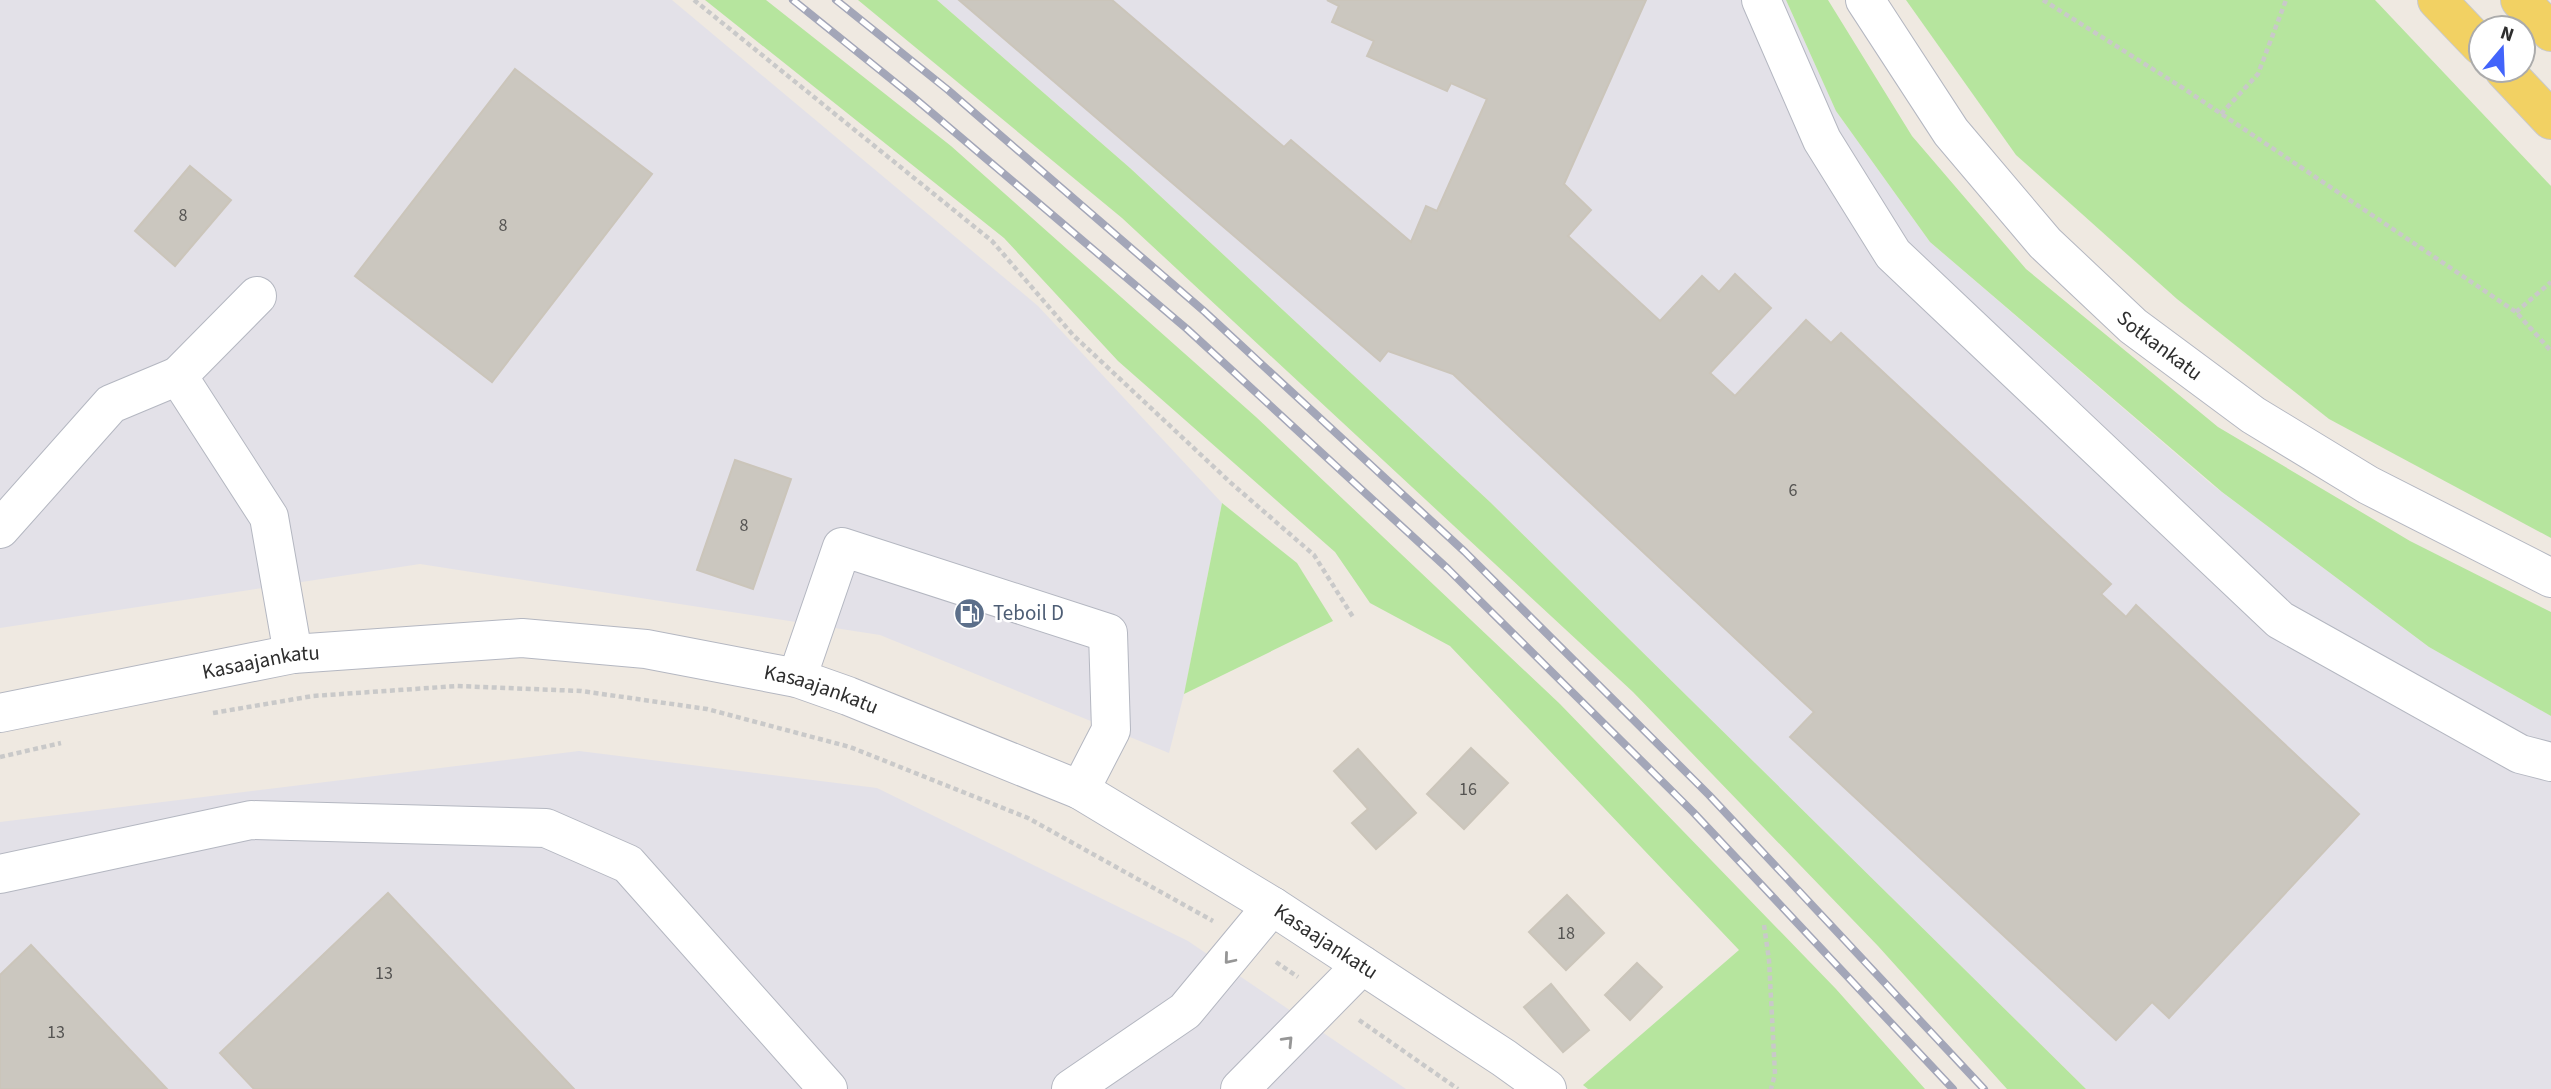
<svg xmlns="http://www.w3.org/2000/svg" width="2551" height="1089" font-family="'Source Sans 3',sans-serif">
<rect width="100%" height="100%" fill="#efe9e1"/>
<g fill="#e3e1e8">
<path d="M0 0H672L1038 306 1222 503 1184 694 1169 753 880 635 420 564 0 628Z"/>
<path d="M937 0H1786L1836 111 1930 242 2211 484 2429 647 2551 716V1089H2086L1490 502 1130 168Z"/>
<path d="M579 751 877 788 1188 941 1406 1089H0V822Z"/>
</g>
<g fill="#b6e59e">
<path d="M705 0H766L951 146 1256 417 1560 704 1836 989 1925 1089H1588L1583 1085 1739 950 1450 646 1370 603 1335 552 1118 361 1004 238Z"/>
<path d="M858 0H937L1130 168 1490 502 2086 1089H2007L1878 946 1633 692 1122 218Z"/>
<path d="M1786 0H1828L1912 136 2026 269 2218 427 2410 541 2551 612V716L2429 647 2222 492 1930 242 1836 111Z"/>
<path d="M1906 0H2375L2551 186V538L2329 419 2177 299 2016 155Z"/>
<path d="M1222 503 1297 563 1333 621 1184 694Z"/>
</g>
<g fill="#cbc7bf" stroke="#cbc5ba" stroke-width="2">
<path d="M959 0H1112L1284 147 1291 140 1411 242 1426 206 1437 211 1487 99 1451 83 1447 91 1367 56 1374 41 1332 22 1339 6 1327 0H1646L1564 184 1591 210 1568 236 1660 321 1702 276 1719 292 1735 274 1771 308 1710 373 1735 396 1806 320 1831 343 1841 333 2111 584 2101 594 2126 617 2136 605 2359 814 2169 1018 2152 1002 2116 1040 1790 737 1814 712 1453 374 1388 351 1380 361Z"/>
<path d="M515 69 652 174 492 382 355 276Z"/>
<path d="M190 166 231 200 175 266 135 231Z"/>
<path d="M735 460 791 479 753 589 697 570Z"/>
<path d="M1471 748 1508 783 1464 829 1427 794Z"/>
<path d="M1358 749 1416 813 1376 849 1352 823 1368 809 1334 771Z"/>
<path d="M388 893 574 1089H254L220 1053Z"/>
<path d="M1567 895 1604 933 1566 970 1529 932Z"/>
<path d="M31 945 167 1089H0V975Z"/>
<path d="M1637 963 1662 987 1630 1020 1605 995Z"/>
<path d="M1551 984 1589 1030 1563 1052 1524 1007Z"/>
</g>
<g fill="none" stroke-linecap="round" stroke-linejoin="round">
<defs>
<g id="minor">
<path d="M1761 0 1822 140 1893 254 2280 620 2520 754 2551 762"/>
<path id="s1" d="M1865 0 1951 132 2045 243 2133 326 2253 415 2368 485 2551 578"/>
<path d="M257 296 178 376 269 517 293 654"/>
<path d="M0 529 111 404 178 376"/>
<path d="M797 678 842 547 1108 633 1111 730 1080 790"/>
<path id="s2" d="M0 713 293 654 522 638 646 649 797 678 848 696 1080 790 1272 906 1504 1058 1547 1089"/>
<path d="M0 874 251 820 546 828 628 864 828 1089"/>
<path d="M1071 1089 1185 1011 1272 906"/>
<path d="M1240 1089 1362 965"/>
</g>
<g id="major">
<path d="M2437 0 2481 46"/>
<path d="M2520 0 2551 32"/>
<path d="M2504 70 2551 120"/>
</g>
</defs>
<use href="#minor" stroke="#b4b7c1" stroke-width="40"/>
<use href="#major" stroke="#c9c9c9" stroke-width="40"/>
<g stroke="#c9c9c9" stroke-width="4.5" stroke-dasharray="5 3.5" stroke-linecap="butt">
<path d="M694 0 992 241 1073 335 1231 483 1314 555 1353 617"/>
<path d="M2043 0 2186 90 2516 312 2551 351"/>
<path d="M2221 114 2258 74 2286 0"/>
<path d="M2516 312 2551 282"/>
<path d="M213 713 313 696 457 686 581 691 707 709 850 747 1028 818 1213 921"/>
<path d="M0 757 61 743"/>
<path d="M1764 925 1769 960 1775 1074 1771 1089"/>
<path d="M1276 962 1298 977"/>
<path d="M1359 1020 1458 1089"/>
</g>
<use href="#minor" stroke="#fff" stroke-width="38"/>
<use href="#major" stroke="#f2d163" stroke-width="38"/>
<defs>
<g id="rail">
<path d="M793 0 912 96 1187 329 1448 569 1693 812 1953 1089"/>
<path d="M836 0 948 90 1205 312 1465 552 1709 795 1984 1089"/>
</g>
</defs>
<use href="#rail" stroke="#a3a6b8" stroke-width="8"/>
<use href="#rail" stroke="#fff" stroke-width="5" stroke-dasharray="16" stroke-linecap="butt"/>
</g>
<defs><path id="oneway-chevron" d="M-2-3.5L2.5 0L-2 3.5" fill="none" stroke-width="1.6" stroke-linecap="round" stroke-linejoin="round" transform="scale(1.75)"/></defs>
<g stroke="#969696">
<use href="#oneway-chevron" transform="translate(1229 959) rotate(130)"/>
<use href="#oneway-chevron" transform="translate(1288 1041) rotate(-46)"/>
</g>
<defs>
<symbol id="fuel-disc" viewBox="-11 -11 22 22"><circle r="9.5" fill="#5c6f8a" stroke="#fff"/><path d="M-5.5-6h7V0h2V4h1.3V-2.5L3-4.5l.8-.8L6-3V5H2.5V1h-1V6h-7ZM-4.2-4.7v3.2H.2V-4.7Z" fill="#fff"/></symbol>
</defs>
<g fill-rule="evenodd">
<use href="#fuel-disc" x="952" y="596" width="35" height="35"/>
</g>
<g text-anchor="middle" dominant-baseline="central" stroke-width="5" stroke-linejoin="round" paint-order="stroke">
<g font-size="18" fill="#555452">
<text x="183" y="215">8</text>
<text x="503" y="225">8</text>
<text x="1793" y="490">6</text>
<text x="744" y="525">8</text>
<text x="1468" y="789">16</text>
<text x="1566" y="933">18</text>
<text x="384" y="973">13</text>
<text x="56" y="1032">13</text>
</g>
<g font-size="21" fill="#2e2e2e" stroke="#fff">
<text stroke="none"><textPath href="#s1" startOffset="457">Sotkankatu</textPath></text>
<text stroke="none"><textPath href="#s2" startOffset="266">Kasaajankatu</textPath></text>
<text stroke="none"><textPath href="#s2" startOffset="833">Kasaajankatu</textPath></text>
<text stroke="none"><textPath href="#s2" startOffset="1400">Kasaajankatu</textPath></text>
</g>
<g font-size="21" fill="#4e5e75" stroke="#fff" text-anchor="start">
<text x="993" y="613">Teboil D</text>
</g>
</g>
<g transform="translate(2502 49) rotate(19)"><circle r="33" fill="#ffffff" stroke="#ababab" stroke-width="2"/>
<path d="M0-5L12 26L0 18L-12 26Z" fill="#4264fb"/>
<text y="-10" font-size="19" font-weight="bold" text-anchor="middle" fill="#2e2e2e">N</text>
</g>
</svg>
